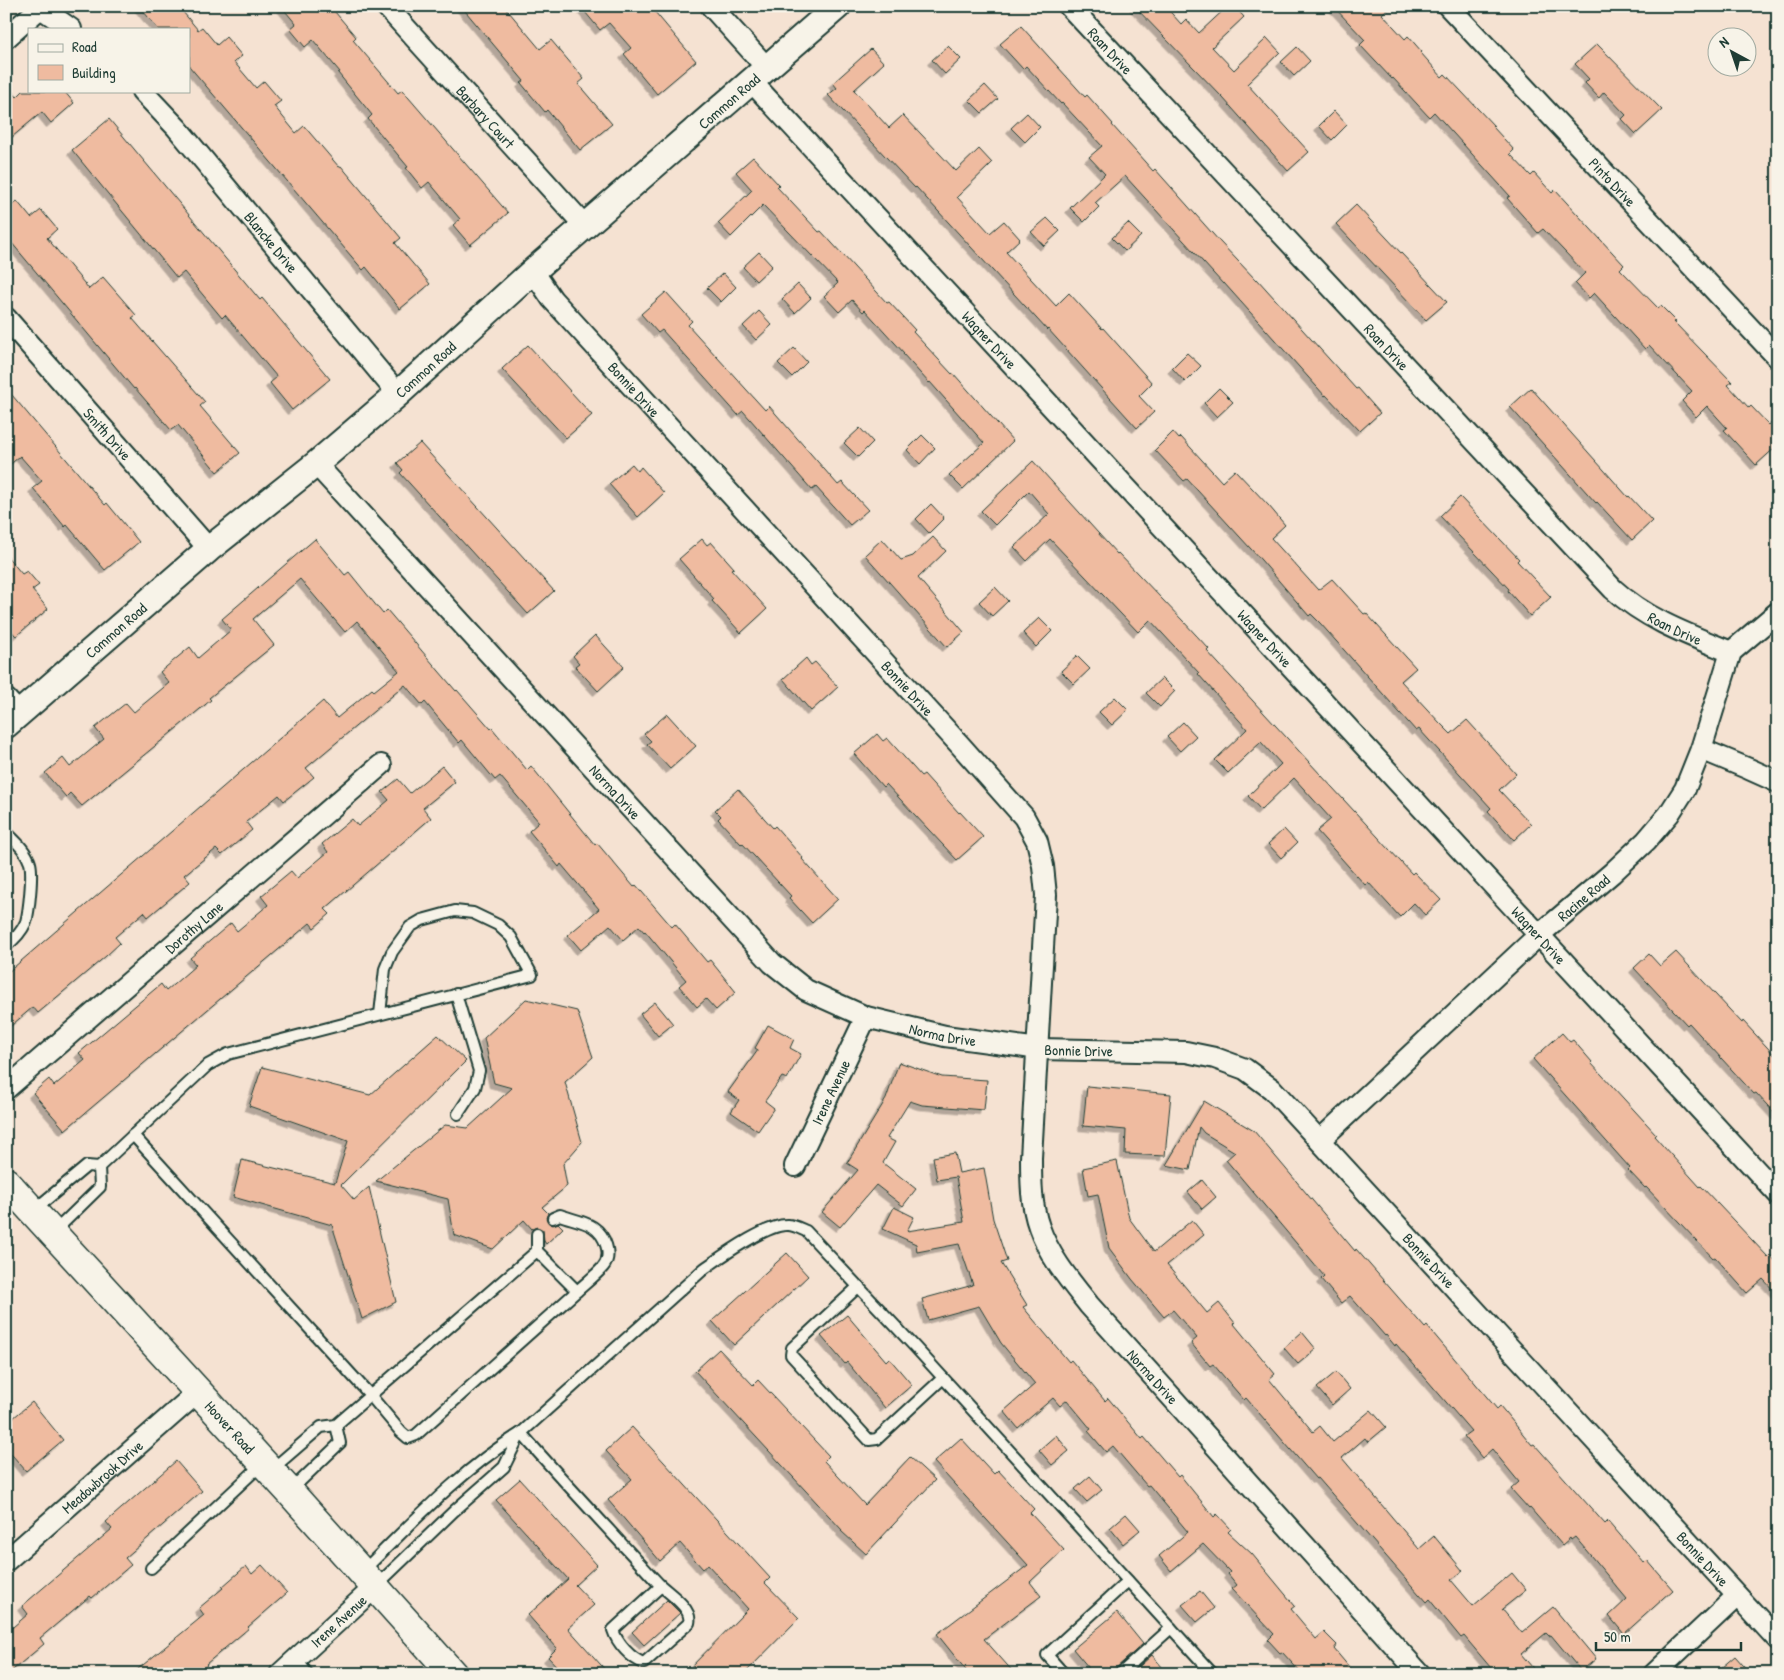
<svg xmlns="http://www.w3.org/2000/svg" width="1784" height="1680" font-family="'Patrick Hand',sans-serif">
<defs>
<filter id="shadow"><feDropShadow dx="-4.5" dy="4.5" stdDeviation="0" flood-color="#0004"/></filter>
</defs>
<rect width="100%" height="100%" fill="#f5e2d2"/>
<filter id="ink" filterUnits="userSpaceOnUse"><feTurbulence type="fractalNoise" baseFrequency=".02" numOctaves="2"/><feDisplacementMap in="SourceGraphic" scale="10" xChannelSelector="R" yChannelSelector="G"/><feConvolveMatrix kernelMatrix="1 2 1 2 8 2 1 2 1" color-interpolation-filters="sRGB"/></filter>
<g filter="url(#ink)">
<g fill="#efbba0" stroke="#1f3d34" filter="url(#shadow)">
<path d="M139 6H178L198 30 202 27 217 45 226 37 242 56 234 62 256 88 264 81 281 101 274 106 296 133 304 126 339 167 341 166 401 238 395 243 430 284 400 309 366 267 363 270 189 66V29H158Z"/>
<path d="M281 6H330L356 37 353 40 398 93 402 90 508 213 470 245 453 225 460 219 429 182 422 188 406 168 408 167 368 119 372 115 338 73 340 72 313 40 305 47 290 29 296 24Z"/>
<path d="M461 6H504L540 49 551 40 584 79 578 84 612 124 580 150 547 110 545 112 521 83 524 81Z"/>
<path d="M580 6H650L696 61 657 94 624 54 631 48 609 23 600 30Z"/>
<path d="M1134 6H1165L1181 24 1186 19 1199 33 1228 6H1234L1244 17 1212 47 1234 70 1267 38 1280 52 1247 84 1309 152 1288 171 1223 98Z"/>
<path d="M1333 6H1390L1382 14 1405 39 1408 36 1422 52 1421 53 1442 77 1445 74 1494 126 1493 127 1514 150 1510 154 1531 176 1534 173 1552 193 1555 190 1624 265 1620 269 1658 308 1661 306 1676 321 1674 322 1732 382 1728 385 1749 408 1751 406 1769 425 1778 417V445L1756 465 1724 430 1727 428 1707 406 1696 417 1682 401 1692 391 1649 345 1645 349 1594 293 1589 298 1575 283 1585 273 1543 229 1538 233 1507 198 1510 196 1434 112 1429 117 1393 78 1392 79 1360 45 1365 40Z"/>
<path d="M1021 26 1085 97 1087 95 1113 124 1112 125 1153 171 1155 169 1220 242 1256 280 1257 279 1356 389 1358 388 1380 413 1360 431 1326 395 1325 396 1224 283 1223 284 1125 176 1095 203 1099 207 1084 222 1070 208 1105 174 1089 157 1102 146 1062 103 1061 104 1026 66 1023 69 1000 44Z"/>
<path d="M1597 44 1662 110 1636 134 1622 119 1626 115 1604 92 1599 98 1585 83 1589 79 1575 64Z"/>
<path d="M948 46 961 59 945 74 932 60Z"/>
<path d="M1297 47 1310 61 1294 76 1281 62Z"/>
<path d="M871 49 884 63 854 90 889 128 903 115 956 171 979 149 992 163 957 197 990 233 1004 221 1020 239 1006 252 1056 306 1069 293 1102 329 1103 328 1152 383 1139 396 1154 412 1137 428 1048 329 1047 330 916 187 915 188 828 95 837 88 833 83Z"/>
<path d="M6 84 17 97 23 91H64L74 103 51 123 42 112 6 142Z"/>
<path d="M985 85 998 99 982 113 969 100Z"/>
<path d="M1334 111 1347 125 1332 140 1319 126Z"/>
<path d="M1027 113 1040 127 1025 142 1011 128Z"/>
<path d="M109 119 260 300 262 298 330 379 292 410 270 383 277 377 225 315 222 318 184 272 177 278 72 150Z"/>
<path d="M753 157 779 185 777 187 819 232 821 231 887 303 889 302 915 330 913 332 952 374 953 373 1013 441 963 489 949 475 984 443 930 382 929 383 903 354 904 353 865 310 863 312 852 300 839 312 824 296 838 283 763 205 731 237 718 223 752 190 736 172Z"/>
<path d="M17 201 31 218 41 210 57 229 47 238 89 289 103 277 136 315 132 318 205 402 200 406 240 453 217 472 178 425 171 430 135 388 134 389 6 236V210Z"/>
<path d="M1356 205 1447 302 1426 320 1336 224Z"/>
<path d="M1047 218 1060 231 1044 246 1031 232Z"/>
<path d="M1128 223 1141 236 1125 251 1112 238Z"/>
<path d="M759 252 772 266 756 281 743 267Z"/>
<path d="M723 273 736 287 721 302 707 288Z"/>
<path d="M798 284 811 298 795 313 782 299Z"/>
<path d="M666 292 692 321 688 325 765 410 769 406 838 485 842 482 868 510 850 525 816 487 812 490 743 411 738 415 662 330 658 333 641 314Z"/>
<path d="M759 311 772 325 756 340 743 326Z"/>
<path d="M528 345 592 415 566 438 502 369Z"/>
<path d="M794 348 807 362 792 377 778 363Z"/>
<path d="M1187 353 1201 366 1185 382 1172 368Z"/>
<path d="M6 388 105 505 107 503 139 542 105 570 67 525 65 527 33 488 42 481 20 456 6 468Z"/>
<path d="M1219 388 1233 402 1217 417 1204 403Z"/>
<path d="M1531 388 1628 497 1629 496 1652 521 1632 540 1597 502 1596 503 1510 407Z"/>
<path d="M860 428 873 442 858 457 844 443Z"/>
<path d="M1173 432 1179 439 1181 437 1222 482 1235 470 1269 506 1285 525 1271 538 1318 590 1332 579 1364 614 1366 613 1416 668 1401 681 1440 723 1451 734 1467 720 1516 774 1499 790 1531 824 1514 840 1488 811 1491 808 1419 729 1416 731 1320 623 1311 614 1309 616 1261 560 1187 479 1184 481 1155 450Z"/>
<path d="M922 435 935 448 920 464 907 450Z"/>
<path d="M420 443 554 591 528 614 400 473 403 470 397 463Z"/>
<path d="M1033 461 1117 554 1118 553 1183 621 1209 649 1207 651 1412 874 1414 872 1441 900 1425 915 1414 903 1400 917 1368 882 1365 885 1317 831 1331 819 1294 778 1261 810 1248 796 1281 764 1261 742 1228 773 1215 760 1247 729 1198 674 1199 673 1150 620 1138 632 1050 539 1027 561 1014 547 1049 514 1029 491 995 525 981 511Z"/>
<path d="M632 464 638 471 641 467 664 493 638 517 609 484Z"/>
<path d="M1460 497 1519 559 1517 561 1551 597 1530 616 1508 591 1509 589 1440 516Z"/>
<path d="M931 504 944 518 929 533 916 519Z"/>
<path d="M933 537 946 551 918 578 964 632 947 647 865 555 882 539 901 560 913 556Z"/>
<path d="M315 539 345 575 349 572 383 614 387 610 456 691 457 690 491 729 492 728 527 770 531 766 595 845 597 843 634 887 636 885 672 927 675 924 707 962 710 960 736 992 716 1010 706 999 697 1007 679 986 686 980 645 931 644 932 639 926 623 940 610 925 581 950 568 935 599 909 561 864 559 867 529 831 539 822 500 776 495 780 462 740 459 743 425 702 422 705 405 685 306 768 314 777 284 801 279 795 246 822 252 830 222 855 216 849 184 875 190 882 148 917 144 912 115 937 120 943 106 956 38 1013 33 1007 6 1030V974L323 701 337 718 372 689 374 691 399 671 357 621 345 632 300 579 253 619 274 645 209 698 211 700 82 806 70 793 66 797 45 773 63 758 70 767 104 739 95 728 126 703 134 712 169 683 160 672 190 647 198 658 231 630 222 619Z"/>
<path d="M702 539 707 545 711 542 734 568 731 569 767 609 741 633 712 601 714 599 679 559Z"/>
<path d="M6 555 22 574 27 571 39 585 32 590 48 609 16 636 6 625Z"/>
<path d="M995 587 1008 601 992 616 979 602Z"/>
<path d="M1039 618 1052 631 1036 647 1023 633Z"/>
<path d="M595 635 624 667 598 691 575 666 579 663 573 656Z"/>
<path d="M1077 656 1090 669 1074 684 1061 671Z"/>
<path d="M806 658 811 665 815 662 838 687 811 711 783 679Z"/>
<path d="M1162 678 1175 691 1160 707 1146 693Z"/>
<path d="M1115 697 1128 710 1112 725 1099 712Z"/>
<path d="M667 714 696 746 670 769 647 744 651 741 644 734Z"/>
<path d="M1183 722 1196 736 1180 751 1167 737Z"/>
<path d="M877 734 883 741 887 738 921 776 924 774 959 813 960 812 983 837 957 860 886 784 883 787 854 754Z"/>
<path d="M442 766 455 782 423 808 431 818 325 909 330 914 314 928 310 923 65 1130 33 1093 49 1079 54 1086 85 1060 79 1053 161 984 166 991 196 965 190 958 231 923 237 931 268 905 261 896 291 871 297 878 328 852 322 844 352 819 358 826 389 800 382 792 398 779 410 793Z"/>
<path d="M738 789 773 828 775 826 803 858 802 859 838 899 812 923 789 898 791 896 742 843 741 844 718 819 721 816 715 810Z"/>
<path d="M1284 829 1297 843 1281 858 1268 844Z"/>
<path d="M1676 952 1742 1023 1743 1021 1778 1059V1117L1756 1093 1754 1094 1689 1023 1687 1025 1634 968 1649 954 1660 966Z"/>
<path d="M526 999 577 1011 593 1057 565 1082 582 1142 563 1164 567 1186 542 1207 548 1213 546 1218 549 1223 553 1225 558 1223 563 1228 546 1244 544 1241 543 1230 537 1227 532 1229 524 1220 493 1249 454 1235 448 1199 376 1181 445 1125 468 1128 512 1088 494 1083 484 1038Z"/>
<path d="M655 1002 673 1024 658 1036 640 1014Z"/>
<path d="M768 1025 794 1039 790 1048 801 1054 787 1079 782 1077 765 1101 774 1108 758 1131 731 1112 739 1100 728 1092 758 1050 755 1048Z"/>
<path d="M1562 1033 1570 1042 1573 1040 1592 1062 1591 1063 1656 1134 1654 1136 1700 1187 1701 1186 1768 1257 1770 1255 1778 1264V1295L1763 1279 1747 1293 1715 1257 1713 1258 1646 1187 1645 1188 1628 1170 1630 1168 1533 1059Z"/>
<path d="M438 1035 466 1061 341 1185 354 1200 369 1187 396 1302 362 1319 332 1225 233 1197 242 1160 335 1183 348 1141 249 1106 262 1067 370 1095Z"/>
<path d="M899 1062 942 1077 987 1080 984 1110 922 1105 910 1101 887 1138 895 1142 883 1163 916 1189 903 1206 876 1185 840 1227 822 1212 858 1170 847 1163 886 1099Z"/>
<path d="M1087 1086 1171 1094 1165 1156 1125 1154 1126 1130 1083 1126Z"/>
<path d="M1204 1101 1254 1131 1355 1251 1356 1249 1425 1328 1427 1326 1497 1409 1500 1406 1532 1445 1534 1444 1605 1524 1608 1521 1644 1563 1647 1560 1673 1590 1624 1634 1609 1616 1627 1599 1575 1537 1571 1540 1570 1538 1562 1545 1530 1508 1529 1509 1511 1489 1519 1482 1492 1449 1482 1458 1464 1436 1471 1431 1396 1344 1395 1346 1386 1335 1385 1336 1350 1296 1341 1303 1321 1279 1324 1276 1226 1160 1235 1152 1204 1133 1199 1127 1190 1170 1166 1165Z"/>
<path d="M955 1153 959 1173 984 1168 993 1219 1007 1261 1001 1263 1027 1305 1023 1307 1069 1362 1071 1360 1105 1401 1108 1398 1142 1439 1144 1437 1178 1477 1180 1475 1214 1517 1217 1514 1231 1529 1228 1532 1252 1554 1295 1606 1291 1609 1316 1639 1324 1632 1337 1645 1334 1649 1355 1674H1302L1282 1652 1280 1653 1268 1640 1274 1634 1232 1589 1237 1585 1228 1574 1230 1572 1203 1544 1171 1571 1159 1556 1188 1532 1149 1485 1147 1486 1113 1446 1106 1452 1088 1431 1091 1429 1067 1400 1060 1406 1053 1398 1018 1428 1004 1411 1035 1384 1001 1343 979 1306 928 1320 922 1299 973 1285 959 1244 917 1252 916 1244 883 1229 894 1207 914 1217 907 1231 964 1222 956 1177 937 1180 933 1157Z"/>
<path d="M1117 1161 1129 1218 1154 1252 1192 1220 1204 1235 1167 1265 1207 1313 1219 1303 1235 1323 1234 1324 1275 1374 1269 1379 1313 1432 1320 1426 1333 1442 1371 1410 1386 1427 1368 1442 1365 1438 1342 1458 1419 1549 1434 1536 1463 1571 1451 1580 1473 1606 1512 1573 1526 1590 1502 1609 1522 1633 1553 1607 1596 1659 1581 1671 1551 1635 1549 1636 1546 1633 1521 1654 1538 1674H1496L1464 1636 1461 1638 1429 1599 1426 1602 1318 1478 1316 1479 1246 1398 1244 1400 1213 1364 1210 1366 1191 1343 1197 1338 1173 1310 1164 1317 1132 1279 1109 1248 1098 1194 1088 1196 1083 1168Z"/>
<path d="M1202 1180 1216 1197 1202 1209 1188 1192Z"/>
<path d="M787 1253 808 1276 734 1345 712 1321Z"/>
<path d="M847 1315 886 1361 889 1358 912 1385 885 1408 847 1362 845 1364 821 1336Z"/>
<path d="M1302 1332 1316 1349 1298 1364 1284 1348Z"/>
<path d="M719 1349 753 1385 758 1380 829 1456 824 1461 865 1505 910 1457 935 1480 866 1554 841 1531 842 1530 695 1371Z"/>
<path d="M1336 1372 1350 1389 1332 1405 1317 1388Z"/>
<path d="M32 1402 63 1440 26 1471 6 1448V1424Z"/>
<path d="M632 1427 770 1578 765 1583 799 1618 744 1674H684L748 1609 708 1565 703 1569 680 1543 660 1561 608 1500 632 1479 606 1451Z"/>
<path d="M1056 1435 1069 1451 1052 1465 1039 1450Z"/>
<path d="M961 1438 994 1474 998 1470 1034 1509 1030 1513 1064 1550 1030 1582 1041 1596 984 1639 1015 1674H969L937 1634 1028 1565 934 1462Z"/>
<path d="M176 1461 202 1491 125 1558 131 1565 92 1598 90 1596 40 1638 44 1644 8 1674H6V1633L28 1614 22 1606 112 1529 106 1522Z"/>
<path d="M1090 1476 1102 1490 1087 1502 1075 1489Z"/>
<path d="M520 1479 597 1565 575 1585 594 1605 568 1628 609 1674H564L548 1657 557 1648 528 1615 568 1579 496 1500Z"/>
<path d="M1126 1514 1140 1530 1123 1544 1110 1528Z"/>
<path d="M262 1565 287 1593 248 1627 249 1628 206 1664 207 1665 197 1674H132L204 1615 199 1608 223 1588 222 1587 246 1566 252 1574Z"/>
<path d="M1200 1591 1214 1608 1197 1622 1182 1605Z"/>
<path d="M667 1600 680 1613 644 1645 632 1632Z"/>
<path d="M1117 1612 1143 1644 1115 1669 1113 1674H1094L1073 1649Z"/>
<path d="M1152 1655 1168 1674H1131Z"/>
<path d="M1735 1656 1751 1674H1714Z"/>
</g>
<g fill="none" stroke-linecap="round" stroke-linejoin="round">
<defs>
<g id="service">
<path d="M6 832C15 841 26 850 30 863 33 874 29 911 26 922 22 931 14 940 6 946"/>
<path d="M456 994 479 1071 475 1088 458 1114"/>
<path d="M133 1135 370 1395 401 1432 408 1438 416 1435 577 1291 537 1251 336 1425 321 1427 270 1471"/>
<path d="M34 1210 87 1166 99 1167"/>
<path d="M553 1218 560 1215C570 1219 584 1221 593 1227 605 1235 613 1255 603 1267 595 1276 586 1283 577 1291"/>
<path d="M53 1233 100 1187 99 1167 208 1065 228 1054 532 975 511 937 498 925 473 913 455 911 422 920 410 927 392 952 385 969 380 1014"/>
<path d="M537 1234V1251"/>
<path d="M859 1286 792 1348 791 1355 869 1440 877 1439 943 1378"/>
<path d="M521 1433C566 1484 612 1533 658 1583 668 1593 693 1608 689 1623L644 1663C631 1659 617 1643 613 1630L661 1586"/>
<path d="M291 1490 340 1443 336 1425"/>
<path d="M151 1568 262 1464"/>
<path d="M362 1572C412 1523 461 1470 521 1433L705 1268C721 1257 768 1223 788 1225 794 1225 801 1229 806 1231L915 1347 1213 1674"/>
<path d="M375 1587 454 1511 504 1467 520 1434"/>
<path d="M296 1659 308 1674"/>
<path d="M1064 1674 1047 1655 1128 1581"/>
<path d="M1120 1674 1171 1628"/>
</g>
<g id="minor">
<path d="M38 6 71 29"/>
<path id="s1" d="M386 6 585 226"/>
<path d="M711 6 767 68"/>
<path id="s2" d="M1069 6 1613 589C1647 620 1689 635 1731 652"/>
<path id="s3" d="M1448 6 1778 358"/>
<path d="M6 38 40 8"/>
<path id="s4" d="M751 81 1778 1194"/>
<path id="s5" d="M142 91 177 128 398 394"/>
<path id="s6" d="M533 271 552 299 960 745 1024 817 1037 841 1043 866 1046 895 1031 1158C1031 1181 1031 1205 1039 1227 1049 1256 1070 1281 1089 1305L1420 1674"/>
<path id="s7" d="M6 318 209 549"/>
<path id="s8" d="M316 464 772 963 806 990 866 1017 945 1036 1039 1049 1186 1052 1215 1058 1245 1069 1272 1089 1778 1640"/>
<path d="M6 699 19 713"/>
<path d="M1701 749 1749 769 1778 782"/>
<path id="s9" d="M6 1089 381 765"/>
<path id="s10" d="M1320 1140 1539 935 1612 873 1646 841 1669 814 1685 789 1701 749 1731 652 1778 612"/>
<path id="s11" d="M795 1166 866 1017"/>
<path id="s12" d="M6 1561 198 1392"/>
<path id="s13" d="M280 1674 374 1588"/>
<path d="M1654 1674 1737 1596"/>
</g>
<g id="tertiary">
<path id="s14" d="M6 725 209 549 316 464 398 394 533 271 838 6"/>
</g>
<g id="secondary">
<path id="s15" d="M6 1182 289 1491 453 1674"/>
</g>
</defs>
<use href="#service" stroke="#1f3d34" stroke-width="14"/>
<use href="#minor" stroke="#1f3d34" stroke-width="24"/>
<use href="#tertiary" stroke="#1f3d34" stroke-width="29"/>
<use href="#secondary" stroke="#1f3d34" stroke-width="31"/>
<use href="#service" stroke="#f7f3e8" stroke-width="10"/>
<use href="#minor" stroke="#f7f3e8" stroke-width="20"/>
<use href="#tertiary" stroke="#f7f3e8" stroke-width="25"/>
<use href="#secondary" stroke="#f7f3e8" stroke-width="28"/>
</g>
</g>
<g text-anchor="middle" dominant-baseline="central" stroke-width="4" stroke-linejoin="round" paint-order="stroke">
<g font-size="15" fill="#1f3d34" stroke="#f7f3e8">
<text stroke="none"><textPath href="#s2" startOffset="61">Roan Drive</textPath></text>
<text stroke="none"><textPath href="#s14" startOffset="955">Common Road</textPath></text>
<text stroke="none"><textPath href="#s1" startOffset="149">Barbary Court</textPath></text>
<text stroke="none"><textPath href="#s3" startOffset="241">Pinto Drive</textPath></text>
<text stroke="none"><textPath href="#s5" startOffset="199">Blancke Drive</textPath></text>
<text stroke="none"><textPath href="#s4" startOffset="352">Wagner Drive</textPath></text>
<text stroke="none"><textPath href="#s2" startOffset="466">Roan Drive</textPath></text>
<text stroke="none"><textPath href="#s14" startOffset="550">Common Road</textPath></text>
<text stroke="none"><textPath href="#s6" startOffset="156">Bonnie Drive</textPath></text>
<text stroke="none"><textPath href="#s7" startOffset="154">Smith Drive</textPath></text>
<text stroke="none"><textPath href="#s2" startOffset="871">Roan Drive</textPath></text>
<text stroke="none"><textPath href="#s14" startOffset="145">Common Road</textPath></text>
<text stroke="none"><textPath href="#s4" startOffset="758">Wagner Drive</textPath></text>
<text stroke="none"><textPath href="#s6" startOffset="561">Bonnie Drive</textPath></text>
<text stroke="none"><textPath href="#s8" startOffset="444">Norma Drive</textPath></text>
<text stroke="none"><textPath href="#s10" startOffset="358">Racine Road</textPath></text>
<text stroke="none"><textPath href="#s9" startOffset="248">Dorothy Lane</textPath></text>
<text stroke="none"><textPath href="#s4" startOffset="1162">Wagner Drive</textPath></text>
<text stroke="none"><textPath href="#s8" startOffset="864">Norma Drive</textPath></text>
<text stroke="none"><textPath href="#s8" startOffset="1001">Bonnie Drive</textPath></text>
<text stroke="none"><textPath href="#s11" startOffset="82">Irene Avenue</textPath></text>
<text stroke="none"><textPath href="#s8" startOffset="1436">Bonnie Drive</textPath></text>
<text stroke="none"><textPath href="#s6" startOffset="1339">Norma Drive</textPath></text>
<text stroke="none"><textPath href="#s15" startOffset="332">Hoover Road</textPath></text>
<text stroke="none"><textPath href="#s12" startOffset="128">Meadowbrook Drive</textPath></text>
<text stroke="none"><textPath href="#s8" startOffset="1841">Bonnie Drive</textPath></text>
<text stroke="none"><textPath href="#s13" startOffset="79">Irene Avenue</textPath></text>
</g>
</g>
<rect width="1784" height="1680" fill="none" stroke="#f7f3e8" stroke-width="25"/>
<rect x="12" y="12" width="1759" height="1655" fill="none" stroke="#1f3d34" stroke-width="2" filter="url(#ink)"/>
<rect x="28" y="28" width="162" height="65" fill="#f7f3e8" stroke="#a1aaa0"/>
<rect x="38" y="44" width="25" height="8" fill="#f7f3e8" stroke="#a1aaa0"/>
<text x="72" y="52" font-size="15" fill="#1f3d34">Road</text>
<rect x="38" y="65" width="25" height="15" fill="#efbba0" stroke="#a1aaa0"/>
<text x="72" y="78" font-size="15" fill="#1f3d34">Building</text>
<g transform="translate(1732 52) rotate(320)"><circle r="24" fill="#f7f3e8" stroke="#a1aaa0"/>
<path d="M0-4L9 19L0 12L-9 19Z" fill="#1f3d34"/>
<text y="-8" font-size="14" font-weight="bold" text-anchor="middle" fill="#1f3d34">N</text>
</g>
<path d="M1596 1642v8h145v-8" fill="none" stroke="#1f3d34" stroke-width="2.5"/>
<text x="1604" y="1642" font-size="15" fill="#1f3d34" stroke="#f7f3e8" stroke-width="4" paint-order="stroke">50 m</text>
</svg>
